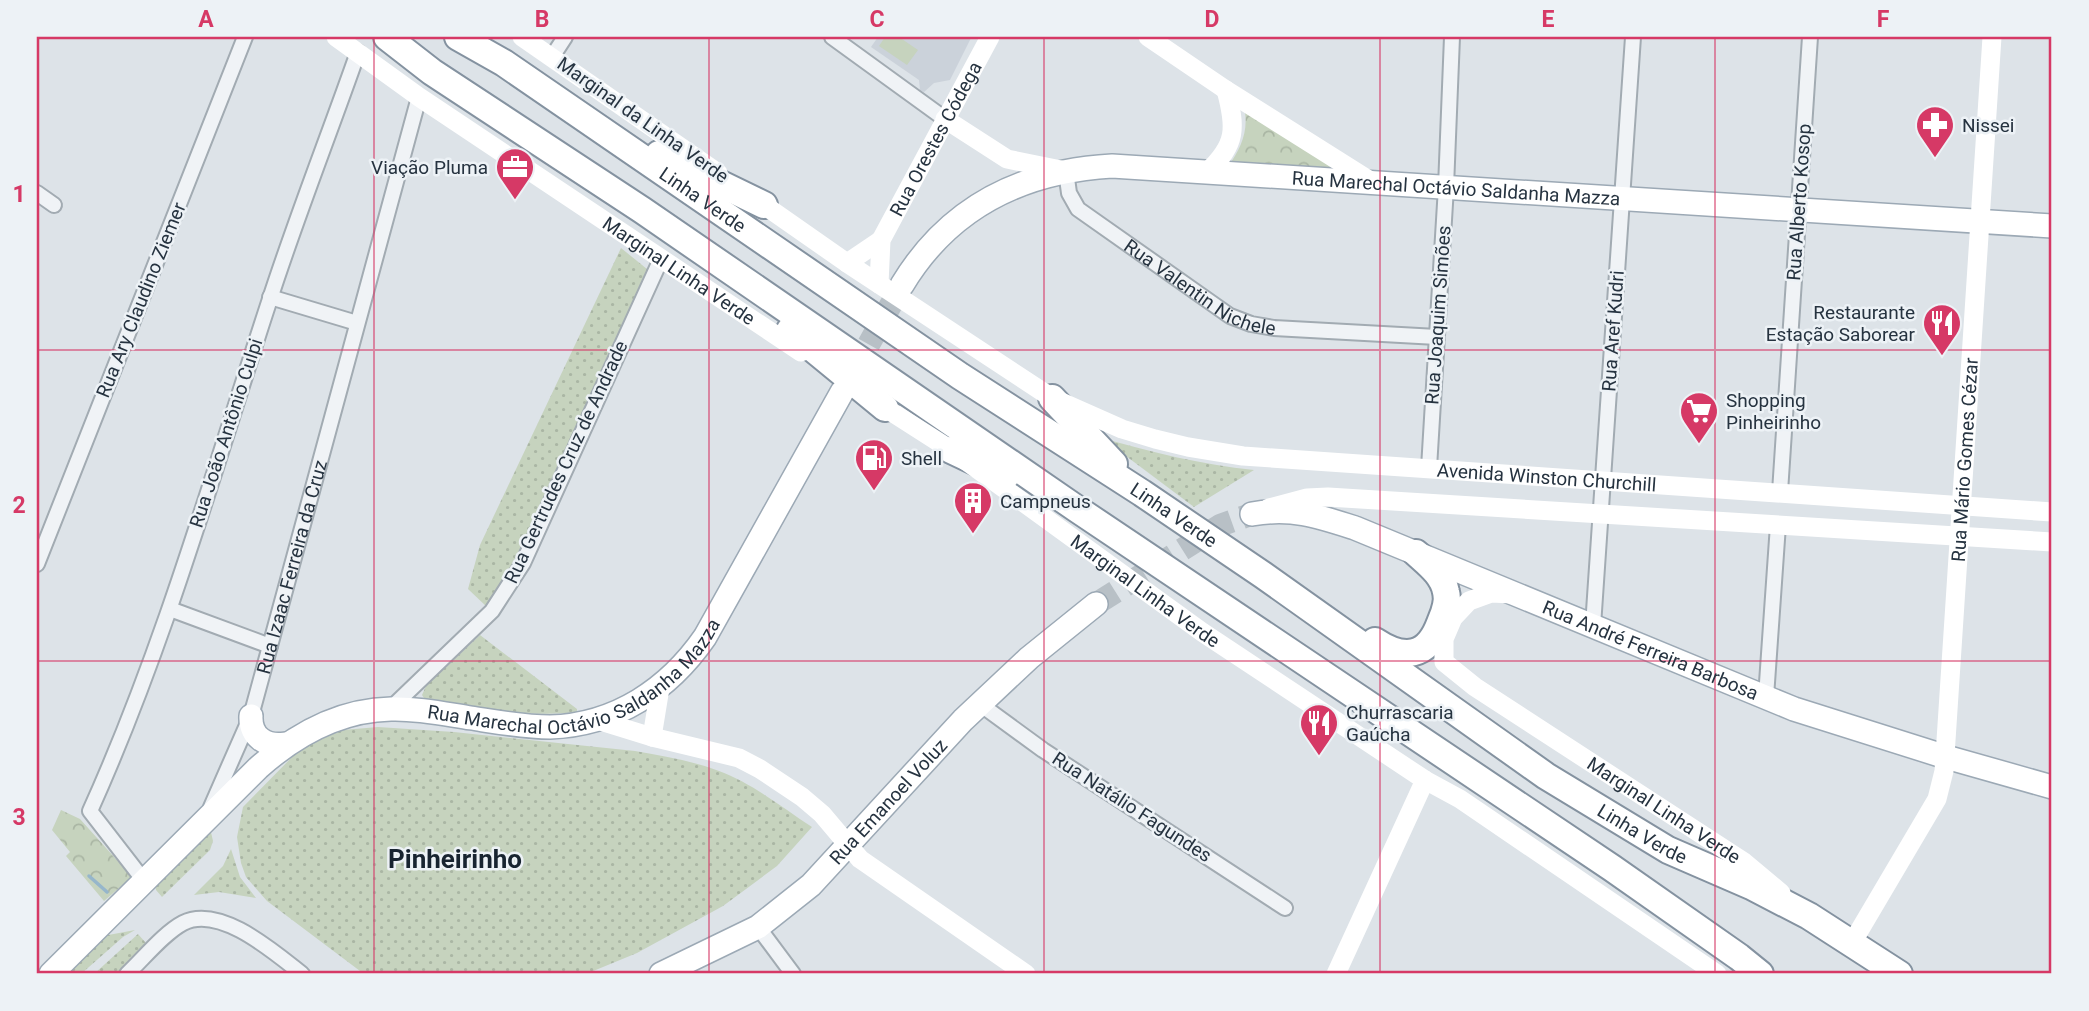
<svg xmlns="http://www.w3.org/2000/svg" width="2089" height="1011" font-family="Roboto,sans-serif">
<defs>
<pattern id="grass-dots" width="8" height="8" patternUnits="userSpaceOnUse" patternTransform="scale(1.75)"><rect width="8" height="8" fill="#c6d3be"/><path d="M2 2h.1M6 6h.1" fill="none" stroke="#aab6a4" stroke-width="1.8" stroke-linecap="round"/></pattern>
<pattern id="forest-crowns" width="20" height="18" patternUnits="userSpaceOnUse" patternTransform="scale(1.75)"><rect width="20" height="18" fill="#c6d3be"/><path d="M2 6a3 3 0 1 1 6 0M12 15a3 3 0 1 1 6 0" fill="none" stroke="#aab6a4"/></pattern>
</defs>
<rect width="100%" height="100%" fill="#dde3e8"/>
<path fill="#cbd2da" d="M878 37H969L971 38 950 80 934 83 924 92 920 90 919 80 871 47Z"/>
<g fill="url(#grass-dots)">
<path d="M621 248 647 269 511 576 488 608 468 589 480 545Z"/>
<path d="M1102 438C1152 452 1202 465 1254 470L1194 507Z"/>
<path d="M480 635 577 709V712C527 718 478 707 429 699L426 701 422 695 426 686Z"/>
<path d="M378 727 454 732 635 751C663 756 693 761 719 771 752 783 783 808 812 827L777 866 723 906 637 953 586 974H364L267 901 246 877 241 863 237 837 243 807 295 754 316 741 343 730Z"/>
<path d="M210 828 213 841 210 850 162 897 156 890 155 885Z"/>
<path d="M231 849 240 877 256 898 219 892 194 895 223 866Z"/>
<path d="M135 930 123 937 81 974H57L103 936Z"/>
<path d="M138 934 153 951 127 974H94Z"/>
</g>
<g fill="url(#forest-crowns)">
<path d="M1245 112 1335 169 1228 167C1240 149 1248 134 1245 112Z"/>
<path d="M61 810 80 819 132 877 104 901 66 856 70 852 52 830Z"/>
</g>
<path fill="#c6d3be" d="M885 37H899L918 50 907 65 879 46Z"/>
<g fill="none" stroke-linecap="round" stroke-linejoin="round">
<path stroke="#96b6cb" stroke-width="3.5" d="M89 876 107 892"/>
<g stroke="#b8c0c6" stroke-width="23" stroke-dasharray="23 11" stroke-linecap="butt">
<path d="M852 374 902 285"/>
<path d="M1096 604 1221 525 1252 514"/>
</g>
<defs>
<g id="street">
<path d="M832 37 945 119"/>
<path d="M552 57 565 37"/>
<path id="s1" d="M1066 171 1069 193 1078 209 1230 316 1251 324 1274 328 1437 337"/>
<path d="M37 193 54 205"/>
<path d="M270 297 357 323"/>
<path d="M1429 468 1446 187 1452 37"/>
<path d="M1780 492 1810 37"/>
<path d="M37 564 245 37"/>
<path d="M170 609 270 646"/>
<path d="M1593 626 1633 37"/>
<path d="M1766 697 1778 525"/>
<path d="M980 704 1043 750 1285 908"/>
<path d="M390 709 492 611 523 563 661 259"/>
<path id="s2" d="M211 807 251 716 419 97"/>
<path d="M145 882 90 811C164 647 213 473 269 302 296 218 329 135 358 52"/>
<path d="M758 927 793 974"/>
<path d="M127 974C143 959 164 933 183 923 220 904 275 953 302 974"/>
</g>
<g id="primary">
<path id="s9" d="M902 285C949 207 1022 171 1112 166L2052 226"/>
<path id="s10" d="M1252 514C1292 507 1318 516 1355 528L1794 709 1946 757 2052 787"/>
<path d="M251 716C250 737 266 747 285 744"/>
<path id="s11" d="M51 974 258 768C296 734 339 710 391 709 418 708 445 714 471 718 497 722 524 727 550 727 616 725 669 689 705 637L842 392"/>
<path id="s12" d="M661 974 758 927 811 885 963 720 1029 658 1096 604"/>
</g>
<g id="highway">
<path d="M387 37 432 72 642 210 1077 509 1612 868 1739 957 1760 974"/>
<path id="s13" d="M458 37 504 63 960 376 1142 493 1263 575 1546 776 1668 850 1751 886 1809 916 1899 974"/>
<path d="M659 154 764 205"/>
<path d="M790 330 885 408"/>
<path d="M1052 398 1114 464"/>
<path d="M951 450 1006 476"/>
<path d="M1375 641C1404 660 1427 658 1440 623 1444 613 1449 603 1446 592 1443 575 1428 564 1416 553"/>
</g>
</defs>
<use href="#street" stroke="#a2abb2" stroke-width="18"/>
<use href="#primary" stroke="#9ca9b5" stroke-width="26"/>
<use href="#highway" stroke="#8492a0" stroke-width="30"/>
<use href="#street" stroke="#f0f3f6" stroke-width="14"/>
<g stroke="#fff" stroke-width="19">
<path id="s3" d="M336 37 419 97 801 352"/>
<path d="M522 37 718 173"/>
<path d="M1148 37 1226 90 1372 182"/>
<path d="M945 119 1007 159 1066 171"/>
<path d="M1207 172C1237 145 1236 127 1226 90"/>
<path id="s4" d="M754 198 847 263 1052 398 1122 429 1155 439 1188 447 1243 456 2052 512"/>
<path d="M847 263 881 240"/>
<path id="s5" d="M879 284 881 240 990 37"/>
<path id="s6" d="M876 402 951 450 1202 632 1425 780 1460 799 1717 974"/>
<path d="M1269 508 1307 498 1328 497 2052 542"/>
<path id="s7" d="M1513 594 1491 593 1469 601 1453 618 1444 639V662L1475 687 1744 862 1781 893"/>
<path d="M597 720 652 737 739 758 760 769 802 797 822 814 860 859 1026 974"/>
<path d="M652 737 660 688"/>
<path id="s8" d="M1852 943 1937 799 1944 771 1992 37"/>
<path d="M1336 974 1425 780"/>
</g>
<use href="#primary" stroke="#fff" stroke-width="23"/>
<use href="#highway" stroke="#fff" stroke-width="26"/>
</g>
<path fill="none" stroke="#d63966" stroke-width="2" stroke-opacity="0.55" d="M374 37V974M709 37V974M1044 37V974M1380 37V974M1715 37V974M37 350H2052M37 661H2052"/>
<defs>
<symbol id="pharmacy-pin" viewBox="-11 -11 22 30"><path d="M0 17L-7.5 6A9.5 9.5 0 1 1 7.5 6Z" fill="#d63966" stroke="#edf2f6"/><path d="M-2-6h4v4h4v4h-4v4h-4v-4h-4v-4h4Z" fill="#fff"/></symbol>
<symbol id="office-pin" viewBox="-11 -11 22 30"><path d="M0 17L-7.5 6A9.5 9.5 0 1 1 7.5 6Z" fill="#d63966" stroke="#edf2f6"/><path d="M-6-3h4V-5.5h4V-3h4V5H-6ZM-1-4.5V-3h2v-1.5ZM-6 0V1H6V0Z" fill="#fff"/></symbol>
<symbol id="restaurant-pin" viewBox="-11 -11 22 30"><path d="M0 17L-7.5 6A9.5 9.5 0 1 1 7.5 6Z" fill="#d63966" stroke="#edf2f6"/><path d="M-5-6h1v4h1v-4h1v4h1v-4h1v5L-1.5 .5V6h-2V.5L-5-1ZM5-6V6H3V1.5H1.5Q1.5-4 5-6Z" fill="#fff"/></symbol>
<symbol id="supermarket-pin" viewBox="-11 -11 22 30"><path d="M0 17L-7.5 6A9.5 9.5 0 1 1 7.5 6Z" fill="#d63966" stroke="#edf2f6"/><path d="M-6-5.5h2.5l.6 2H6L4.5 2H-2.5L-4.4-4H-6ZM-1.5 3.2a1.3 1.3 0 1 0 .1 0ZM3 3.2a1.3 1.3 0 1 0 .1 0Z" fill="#fff"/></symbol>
<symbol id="fuel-pin" viewBox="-11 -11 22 30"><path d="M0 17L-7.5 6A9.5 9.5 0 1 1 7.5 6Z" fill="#d63966" stroke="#edf2f6"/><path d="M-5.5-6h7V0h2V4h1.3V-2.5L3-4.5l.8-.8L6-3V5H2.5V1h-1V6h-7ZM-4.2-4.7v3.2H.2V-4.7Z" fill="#fff"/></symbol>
<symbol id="building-pin" viewBox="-11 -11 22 30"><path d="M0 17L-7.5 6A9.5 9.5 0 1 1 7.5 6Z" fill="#d63966" stroke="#edf2f6"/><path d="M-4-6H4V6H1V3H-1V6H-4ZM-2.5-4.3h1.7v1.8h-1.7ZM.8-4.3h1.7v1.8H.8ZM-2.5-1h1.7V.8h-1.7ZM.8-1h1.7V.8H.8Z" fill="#fff"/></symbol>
</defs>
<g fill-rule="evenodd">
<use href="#pharmacy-pin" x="1913" y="103" width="44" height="60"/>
<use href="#office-pin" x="493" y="145" width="44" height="60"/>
<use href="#restaurant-pin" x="1920" y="301" width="44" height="60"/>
<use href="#supermarket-pin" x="1677" y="389" width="44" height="60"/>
<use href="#fuel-pin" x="852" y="436" width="44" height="60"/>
<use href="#building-pin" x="951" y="479" width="44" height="60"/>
<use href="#restaurant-pin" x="1297" y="701" width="44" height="60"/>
</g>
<g text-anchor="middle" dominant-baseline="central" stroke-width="5" stroke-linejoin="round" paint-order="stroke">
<g font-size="19" fill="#263340" stroke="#edf2f6">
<text transform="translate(643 120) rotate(35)">Marginal da Linha Verde</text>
<text stroke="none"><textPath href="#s5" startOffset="159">Rua Orestes Códega</textPath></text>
<text stroke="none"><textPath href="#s9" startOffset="597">Rua Marechal Octávio Saldanha Mazza</textPath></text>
<text stroke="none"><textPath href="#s13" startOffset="294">Linha Verde</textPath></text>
<text transform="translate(1799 202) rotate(-86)">Rua Alberto Kosop</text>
<text stroke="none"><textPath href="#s3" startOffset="415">Marginal Linha Verde</textPath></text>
<text stroke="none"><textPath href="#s1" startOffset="187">Rua Valentin Nichele</textPath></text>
<text transform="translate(141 300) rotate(-68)">Rua Ary Claudino Ziemer</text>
<text transform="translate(1438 315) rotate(-86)">Rua Joaquim Simões</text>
<text transform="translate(1613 331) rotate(-86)">Rua Aref Kudri</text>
<text transform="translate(226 433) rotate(-72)">Rua João Antônio Culpi</text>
<text stroke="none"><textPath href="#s8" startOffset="508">Rua Mário Gomes Cézar</textPath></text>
<text transform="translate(566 462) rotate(-65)">Rua Gertrudes Cruz de Andrade</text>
<text stroke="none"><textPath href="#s4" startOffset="864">Avenida Winston Churchill</textPath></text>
<text stroke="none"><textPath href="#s13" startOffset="861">Linha Verde</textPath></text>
<text stroke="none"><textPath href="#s2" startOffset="254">Rua Izaac Ferreira da Cruz</textPath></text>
<text stroke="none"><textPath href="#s6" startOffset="329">Marginal Linha Verde</textPath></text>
<text stroke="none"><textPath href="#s10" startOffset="425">Rua André Ferreira Barbosa</textPath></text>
<text stroke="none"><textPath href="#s11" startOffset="642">Rua Marechal Octávio Saldanha Mazza</textPath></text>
<text stroke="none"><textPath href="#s12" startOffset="289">Rua Emanoel Voluz</textPath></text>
<text transform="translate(1132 807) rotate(33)">Rua Natálio Fagundes</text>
<text stroke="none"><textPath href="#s7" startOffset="380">Marginal Linha Verde</textPath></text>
<text stroke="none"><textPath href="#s13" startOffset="1428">Linha Verde</textPath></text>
</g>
<g font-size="19" fill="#263340" stroke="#edf2f6" text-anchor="start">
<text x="1962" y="125">Nissei</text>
<text x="488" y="167" text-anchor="end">Viação Pluma</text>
<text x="1915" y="312" text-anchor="end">Restaurante<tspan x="1915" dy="22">Estação Saborear</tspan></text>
<text x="1726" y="400">Shopping<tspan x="1726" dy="22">Pinheirinho</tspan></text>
<text x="901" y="458">Shell</text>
<text x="1000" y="501">Campneus</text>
<text x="1346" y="712">Churrascaria<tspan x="1346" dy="22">Gaúcha</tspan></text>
</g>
<g font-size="26" font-weight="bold" fill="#182430" stroke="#edf2f6">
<text x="455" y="859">Pinheirinho</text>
</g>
</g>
<rect width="2089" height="1011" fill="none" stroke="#edf2f6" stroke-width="77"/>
<rect x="38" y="38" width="2012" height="934" fill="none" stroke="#d63966" stroke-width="2.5"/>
<g font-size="23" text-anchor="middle" font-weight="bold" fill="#d63966">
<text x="206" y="27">A</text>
<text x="542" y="27">B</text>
<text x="877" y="27">C</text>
<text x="1212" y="27">D</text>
<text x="1548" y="27">E</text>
<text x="1883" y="27">F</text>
<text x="19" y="202">1</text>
<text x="19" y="513">2</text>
<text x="19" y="825">3</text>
</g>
</svg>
